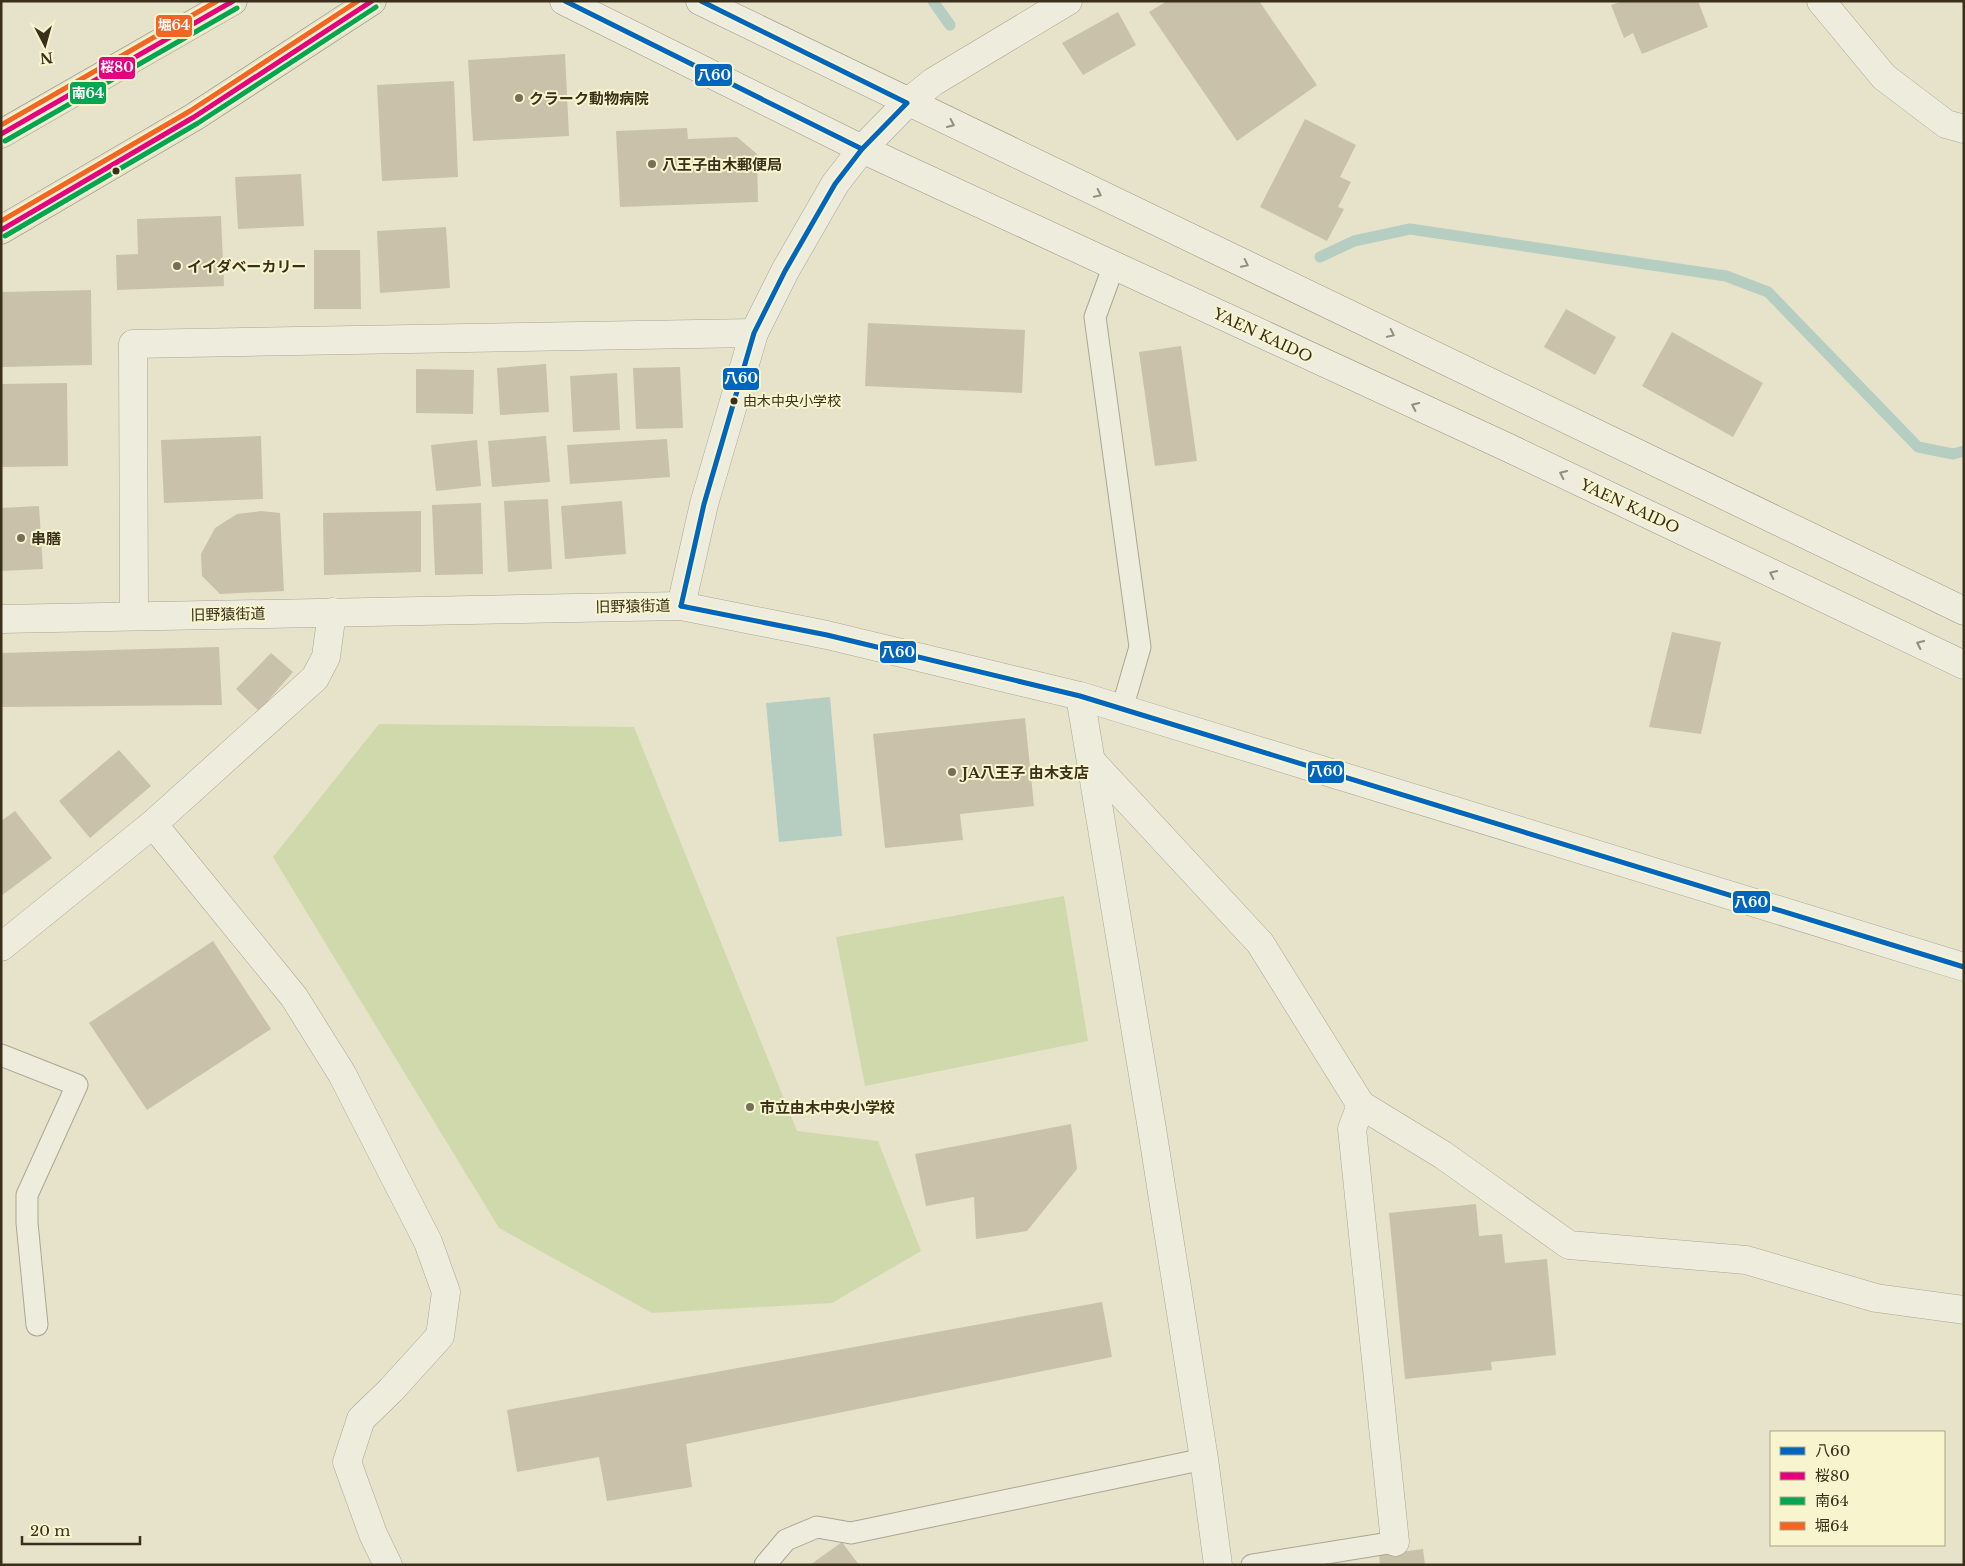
<svg xmlns="http://www.w3.org/2000/svg" width="1965" height="1566" font-family="'Libre Baskerville','Noto Sans JP',serif">
<rect width="100%" height="100%" fill="#e6e3ca"/>
<g fill="#d0d9ab">
<path d="M379 724 634 727 797 1131 878 1141 921 1251 832 1303 652 1313 499 1228 273 857Z"/>
<path d="M1064 896 1088 1041 865 1086 836 937Z"/>
</g>
<path fill="#b6cdc2" d="M830 697 842 836 779 842 766 703Z"/>
<g fill="none" stroke-linecap="round" stroke-linejoin="round">
<g stroke="#b6cdc2" stroke-width="11">
<path d="M933 1 950 25"/>
<path d="M1320 257 1354 241 1410 229 1726 276 1768 292 1918 447 1953 454 1964 451"/>
</g>
</g>
<g fill="#cac1aa">
<path d="M1167 1H1259L1317 85 1237 141 1149 12Z"/>
<path d="M1623 1H1698L1708 27 1642 54 1633 33 1624 38 1611 5Z"/>
<path d="M1118 12 1136 45 1083 75 1062 43Z"/>
<path d="M565 54 569 136 473 141 468 60Z"/>
<path d="M454 81 458 177 382 181 377 85Z"/>
<path d="M1305 119 1356 145 1340 177 1351 182 1338 207 1344 209 1327 241 1260 207Z"/>
<path d="M687 128 688 139 737 137 757 154 758 202 620 207 616 131Z"/>
<path d="M301 174 304 226 238 229 235 177Z"/>
<path d="M221 216 224 286 117 290 116 255 138 254 137 219Z"/>
<path d="M446 227 450 288 380 293 377 231Z"/>
<path d="M314 250H360L361 309H314Z"/>
<path d="M91 290 92 365 1 367V292Z"/>
<path d="M1566 309 1616 337 1595 375 1544 347Z"/>
<path d="M868 323 1025 330 1022 393 865 386Z"/>
<path d="M1672 332 1763 383 1733 437 1642 386Z"/>
<path d="M1181 346 1197 461 1155 466 1139 352Z"/>
<path d="M546 364 549 412 500 415 497 368Z"/>
<path d="M680 367 683 428 636 429 633 368Z"/>
<path d="M416 369 474 370 473 414 416 413Z"/>
<path d="M617 373 620 430 573 432 570 376Z"/>
<path d="M67 383 68 466 1 467V384Z"/>
<path d="M261 436 263 499 164 503 161 440Z"/>
<path d="M546 436 550 482 492 487 488 441Z"/>
<path d="M667 439 670 477 570 484 567 445Z"/>
<path d="M477 440 481 486 436 491 431 445Z"/>
<path d="M548 499 552 569 508 572 504 501Z"/>
<path d="M622 501 626 554 565 559 561 506Z"/>
<path d="M481 503 483 574 435 575 432 505Z"/>
<path d="M39 506 43 569 1 571V508Z"/>
<path d="M261 511 280 513 284 591 220 594 202 576 201 554 215 528 237 514Z"/>
<path d="M421 511V572L324 575 323 513Z"/>
<path d="M1672 632 1721 642 1701 734 1649 727Z"/>
<path d="M219 647 222 705 1 707V653Z"/>
<path d="M271 653 293 672 259 711 236 689Z"/>
<path d="M1025 718 1034 806 960 814 963 840 885 848 873 734Z"/>
<path d="M119 750 151 786 90 838 59 801Z"/>
<path d="M15 811 52 858 1 896V821Z"/>
<path d="M213 941 271 1029 147 1110 89 1023Z"/>
<path d="M1071 1124 1077 1169 1027 1231 976 1239 974 1197 926 1206 915 1154Z"/>
<path d="M1476 1204 1479 1236 1502 1234 1505 1263 1547 1259 1556 1355 1491 1362 1492 1370 1405 1379 1389 1213Z"/>
<path d="M1102 1302 1112 1357 686 1444 692 1487 607 1501 599 1457 517 1472 507 1410Z"/>
<path d="M842 1542 859 1565H810Z"/>
<path d="M1423 1549 1425 1565H1380L1379 1555Z"/>
</g>
<g fill="none" stroke-linecap="round" stroke-linejoin="round">
<defs>
<g id="service">
<path d="M1114 265 1095 317 1140 647 1122 709"/>
<path d="M1 1055 77 1085 27 1195V1223L37 1325"/>
<path d="M765 1565 786 1540 817 1527 851 1533 1204 1459"/>
<path d="M1252 1565 1395 1542"/>
</g>
<g id="minor">
<path d="M1821 1 1884 77 1946 124 1964 129"/>
<path d="M134 615 133 344 754 333"/>
<path d="M1080 696 1152 1129 1204 1459 1218 1565"/>
<path d="M1093 763 1260 943 1361 1105 1443 1155 1569 1245 1746 1260 1876 1298 1964 1310"/>
<path d="M153 824 294 997 342 1074 428 1242 446 1292 440 1336 391 1390 361 1419 347 1462 373 1534 388 1565"/>
<path d="M1 947 153 824 315 678 326 657 332 612"/>
<path d="M1361 1105 1352 1129 1395 1542"/>
</g>
<g id="tertiary">
<path d="M681 606 704 504 754 333 785 271 835 184 862 149 907 103 933 82 1068 1"/>
<path d="M1 619 681 606 827 635 1080 696 1964 967"/>
</g>
<g id="secondary">
<path d="M564 1 862 149 1511 449 1964 665"/>
<path d="M700 1 1964 611"/>
</g>
<g id="primary">
<path d="M1 134 233 1"/>
<path d="M1 230 194 117 372 1"/>
</g>
</defs>
<use href="#service" stroke="#aba694" stroke-width="23"/>
<use href="#minor" stroke="#aba694" stroke-width="29"/>
<use href="#tertiary" stroke="#aba694" stroke-width="29"/>
<use href="#secondary" stroke="#9a9583" stroke-width="29"/>
<use href="#primary" stroke="#908c7a" stroke-width="29"/>
<use href="#service" stroke="#edecdd" stroke-width="21"/>
<use href="#minor" stroke="#edecdd" stroke-width="28"/>
<use href="#tertiary" stroke="#edecdd" stroke-width="28"/>
<use href="#secondary" stroke="#edecdd" stroke-width="28"/>
<use href="#primary" stroke="#e5e2cd" stroke-width="28"/>
<defs>
<g id="bus-1">
<path d="M565 1 862 149"/>
<path d="M681 606 827 635 1080 696 1964 967"/>
<path d="M681 606 704 504 754 333 785 271 835 184 862 149 907 103 701 1"/>
</g>
<g id="bus-2">
<path d="M1 134 233 1"/>
<path d="M1 230 194 117 372 1"/>
</g>
<g id="bus-3">
<path d="M5 141 237 8"/>
<path d="M5 236 198 123 376 7"/>
</g>
<g id="bus-4">
<path d="M1 125 217 1"/>
<path d="M1 221 190 111 358 1"/>
</g>
</defs>
<use href="#bus-1" stroke="#f8f4ce" stroke-width="9"/>
<use href="#bus-2" stroke="#f8f4ce" stroke-width="9"/>
<use href="#bus-3" stroke="#f8f4ce" stroke-width="9"/>
<use href="#bus-4" stroke="#f8f4ce" stroke-width="9"/>
<use href="#bus-1" stroke="#0065bd" stroke-width="5"/>
<use href="#bus-2" stroke="#e5007d" stroke-width="5"/>
<use href="#bus-3" stroke="#00a651" stroke-width="5"/>
<use href="#bus-4" stroke="#f26522" stroke-width="5"/>
</g>
<defs><path id="oneway-chevron" d="M-2-3.5L2.5 0L-2 3.5" fill="none" stroke-width="1.6" stroke-linecap="round" stroke-linejoin="round" transform="scale(1.25)"/></defs>
<g stroke="#948e7c">
<use href="#oneway-chevron" transform="translate(951 124) rotate(25)"/>
<use href="#oneway-chevron" transform="translate(1098 194) rotate(26)"/>
<use href="#oneway-chevron" transform="translate(1245 264) rotate(26)"/>
<use href="#oneway-chevron" transform="translate(1391 334) rotate(26)"/>
<use href="#oneway-chevron" transform="translate(1415 406) rotate(-155)"/>
<use href="#oneway-chevron" transform="translate(1563 474) rotate(-155)"/>
<use href="#oneway-chevron" transform="translate(1773 574) rotate(-155)"/>
<use href="#oneway-chevron" transform="translate(1920 644) rotate(-155)"/>
</g>
<g fill="#766e58" stroke="#f8f4ce" stroke-width="2">
<circle cx="519" cy="98" r="5"/>
<circle cx="652" cy="164" r="5"/>
<circle cx="177" cy="266" r="5"/>
<circle cx="21" cy="538" r="5"/>
<circle cx="952" cy="772" r="5"/>
<circle cx="750" cy="1107" r="5"/>
</g>
<g fill="#3a2f1b" stroke="#f8f4ce" stroke-width="2">
<circle cx="116" cy="171" r="4.5"/>
<circle cx="734" cy="401" r="4.5"/>
</g>
<g text-anchor="middle" dominant-baseline="central" stroke-width="4" stroke-linejoin="round" paint-order="stroke">
<g font-size="14" fill="#3a2f1b" stroke="#f8f4ce" text-anchor="start">
<text x="743" y="401">由木中央小学校</text>
</g>
<g font-size="15" font-weight="bold" fill="#3a2f1b" stroke="#f8f4ce" text-anchor="start">
<text x="529" y="98">クラーク動物病院</text>
<text x="662" y="164">八王子由木郵便局</text>
<text x="187" y="266">イイダベーカリー</text>
<text x="31" y="538">串膳</text>
<text x="962" y="772">JA八王子 由木支店</text>
<text x="760" y="1107">市立由木中央小学校</text>
</g>
<g font-size="15" fill="#3a2f1b" stroke="#f8f4ce">
<text transform="translate(1263 335) rotate(25)">YAEN KAIDO</text>
<text transform="translate(1630 506) rotate(25)">YAEN KAIDO</text>
<text transform="translate(633 606) rotate(-1)">旧野猿街道</text>
<text transform="translate(228 614) rotate(-1)">旧野猿街道</text>
</g>
</g>
<g stroke="#f8f4ce" stroke-width="2">
<rect x="155" y="14" width="38" height="24" rx="5" fill="#f26522"/>
<rect x="98" y="56" width="38" height="24" rx="5" fill="#e5007d"/>
<rect x="694" y="63" width="39" height="24" rx="5" fill="#0065bd"/>
<rect x="69" y="81" width="38" height="24" rx="5" fill="#00a651"/>
<rect x="722" y="367" width="38" height="24" rx="5" fill="#0065bd"/>
<rect x="879" y="640" width="38" height="24" rx="5" fill="#0065bd"/>
<rect x="1307" y="760" width="38" height="24" rx="5" fill="#0065bd"/>
<rect x="1732" y="890" width="39" height="24" rx="5" fill="#0065bd"/>
</g>
<g font-size="14" text-anchor="middle" font-weight="bold" fill="#fff">
<text x="174" y="30">堀64</text>
<text x="117" y="72">桜80</text>
<text x="714" y="80">八60</text>
<text x="88" y="98">南64</text>
<text x="741" y="383">八60</text>
<text x="898" y="657">八60</text>
<text x="1326" y="776">八60</text>
<text x="1751" y="907">八60</text>
</g>
<rect width="1965" height="1566" fill="none" stroke="#3a2f1b" stroke-width="5"/>
<rect x="1770" y="1431" width="175" height="115" fill="#f8f4ce" stroke="#aca586"/>
<rect x="1780" y="1447" width="25" height="8" fill="#0065bd" stroke="#aca586"/>
<text x="1815" y="1456" font-size="15" fill="#3a2f1b">八60</text>
<rect x="1780" y="1472" width="25" height="8" fill="#e5007d" stroke="#aca586"/>
<text x="1815" y="1481" font-size="15" fill="#3a2f1b">桜80</text>
<rect x="1780" y="1497" width="25" height="8" fill="#00a651" stroke="#aca586"/>
<text x="1815" y="1506" font-size="15" fill="#3a2f1b">南64</text>
<rect x="1780" y="1522" width="25" height="8" fill="#f26522" stroke="#aca586"/>
<text x="1815" y="1531" font-size="15" fill="#3a2f1b">堀64</text>
<g transform="translate(45 45) rotate(174)" stroke="#f8f4ce" stroke-width="4" paint-order="stroke">
<path d="M0-4L9 19L0 12L-9 19Z" fill="#3a2f1b"/>
<text y="-8" font-size="14" font-weight="bold" text-anchor="middle" fill="#3a2f1b">N</text>
</g>
<path d="M22 1536v8h118v-8" fill="none" stroke="#3a2f1b" stroke-width="2.5"/>
<text x="30" y="1536" font-size="15" fill="#3a2f1b" stroke="#f8f4ce" stroke-width="4" paint-order="stroke">20 m</text>
</svg>
